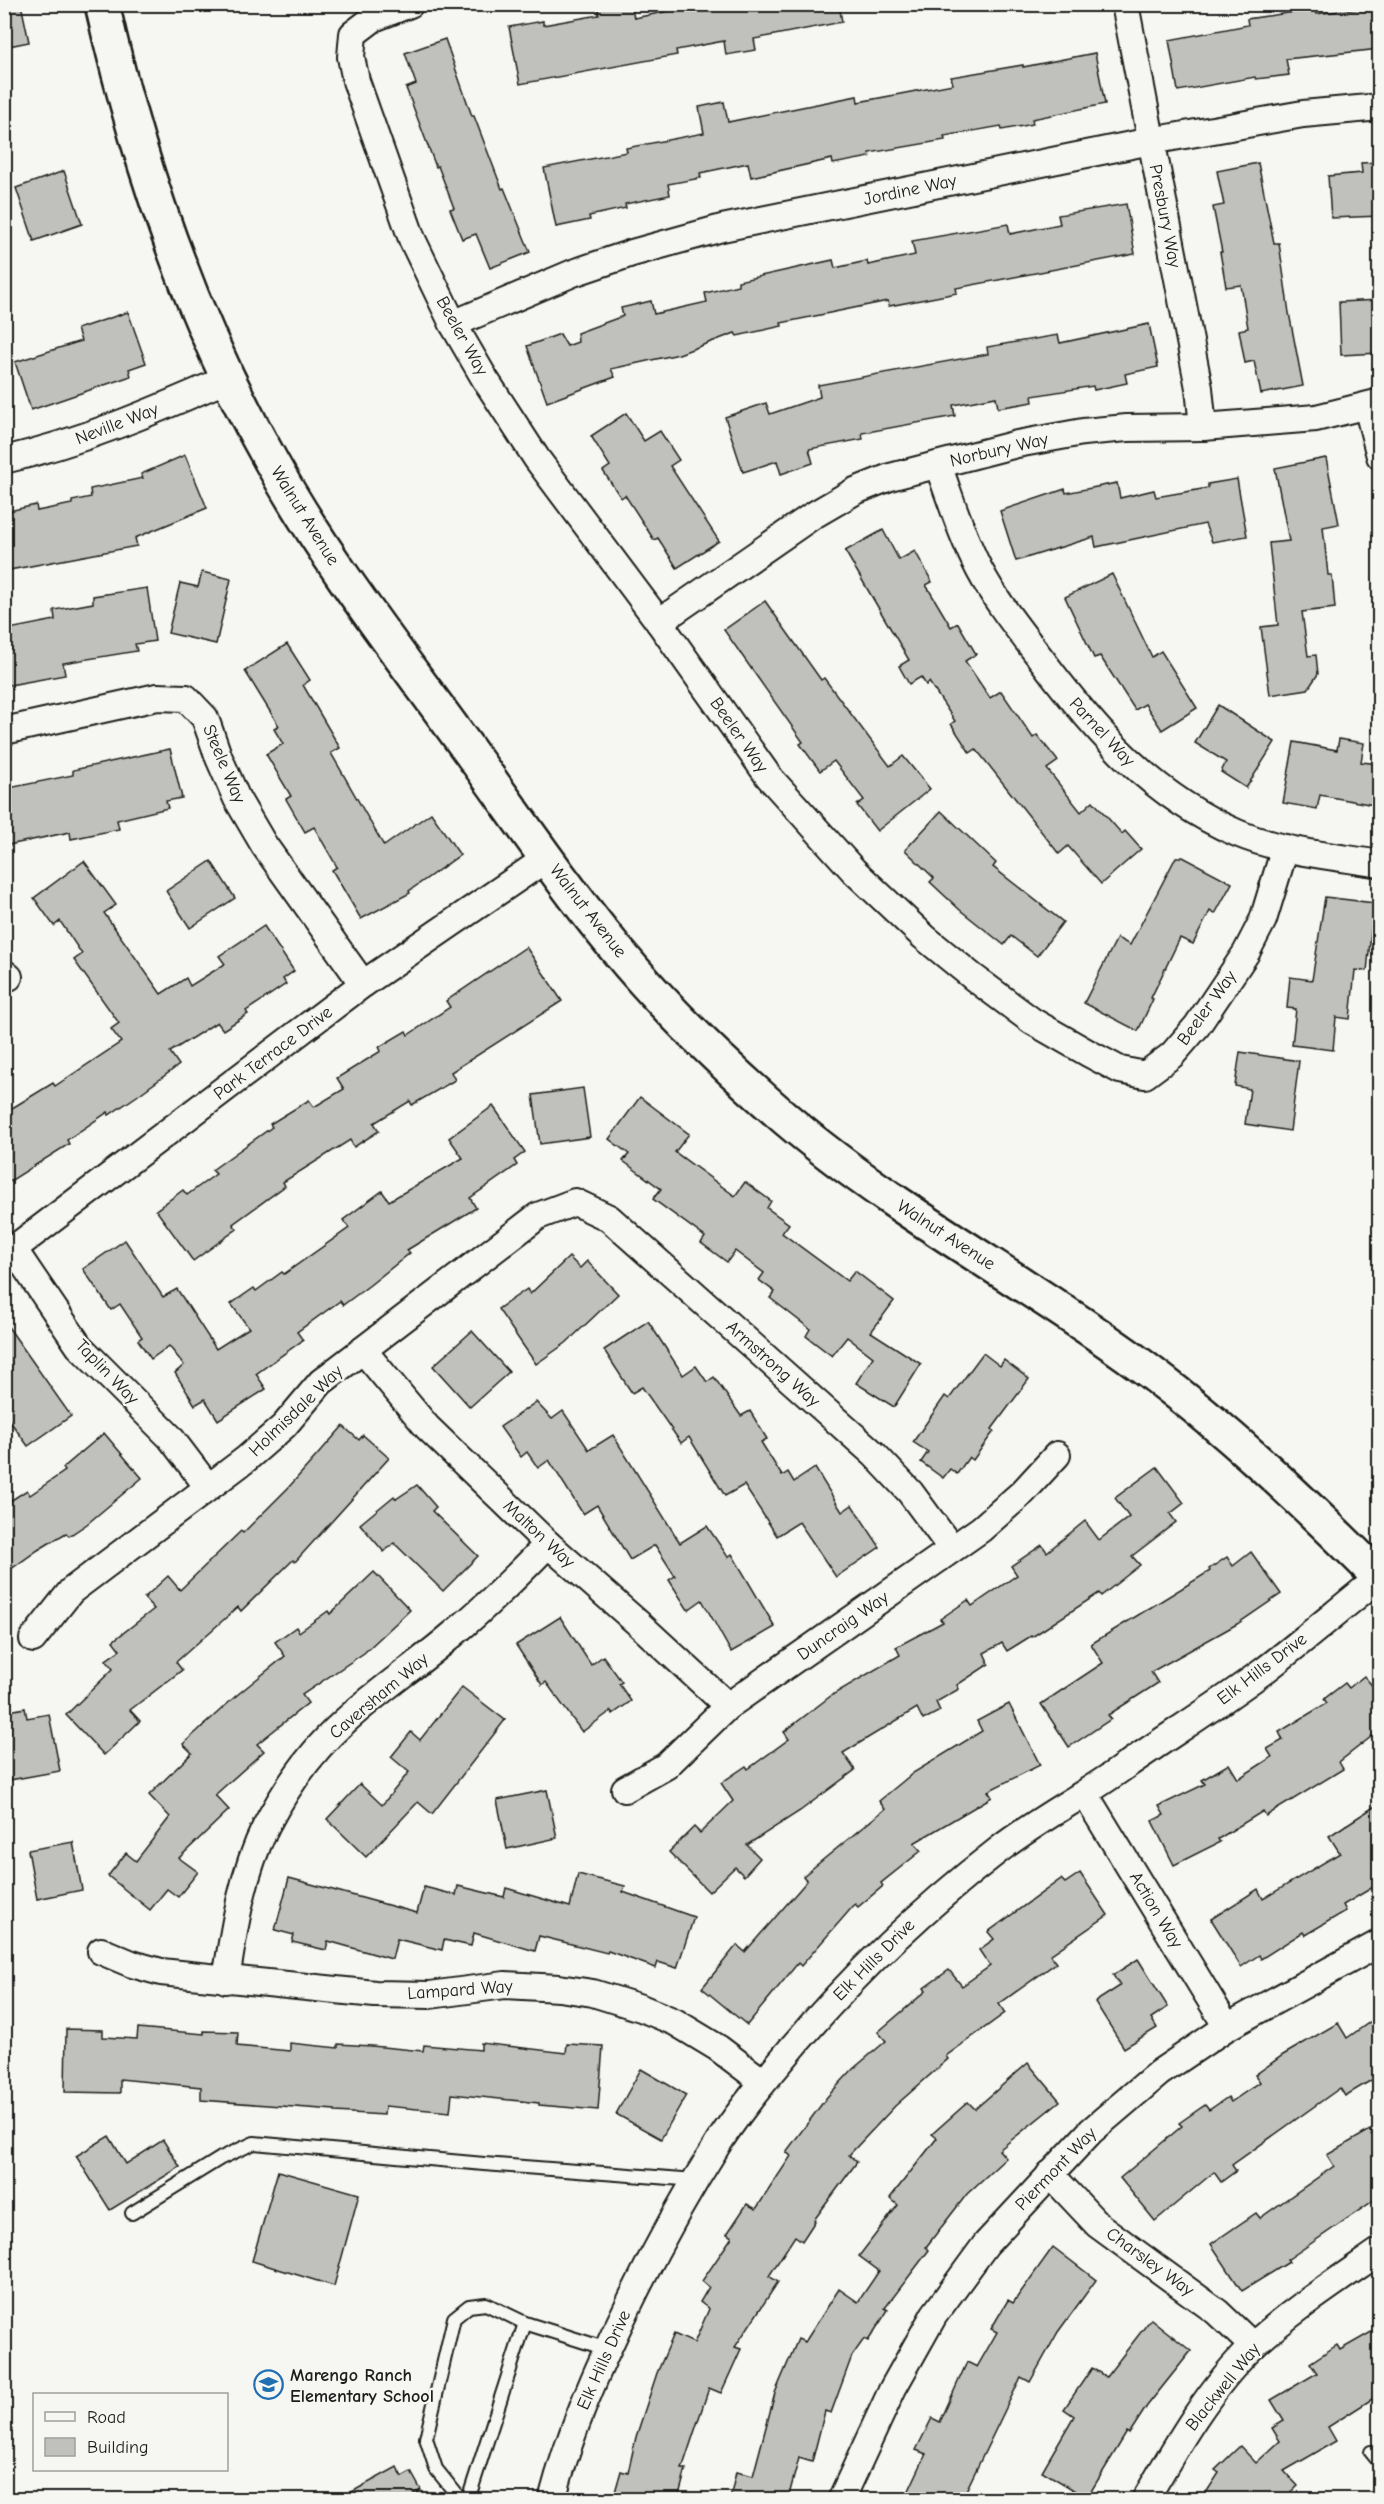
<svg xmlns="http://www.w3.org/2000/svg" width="1384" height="2504" font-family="'Comic Neue',sans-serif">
<rect width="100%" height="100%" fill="#f6f6f2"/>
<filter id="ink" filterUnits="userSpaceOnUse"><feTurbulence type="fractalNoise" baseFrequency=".0167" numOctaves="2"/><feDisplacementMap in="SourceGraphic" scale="12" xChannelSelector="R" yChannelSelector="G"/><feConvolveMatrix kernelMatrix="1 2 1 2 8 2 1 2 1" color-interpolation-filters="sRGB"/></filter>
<g filter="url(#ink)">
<g fill="#c0c0bd" stroke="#1c1c1c" stroke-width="1.5">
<path d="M4 4H21L29 42 4 47Z"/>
<path d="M619 4H631L634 18 680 9 679 4H839L842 22 754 39 756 50 726 55 724 41 676 50 677 55 520 84 509 27 543 21V25L599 15 598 9Z"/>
<path d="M1380 6V49L1286 59 1289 75 1256 79 1255 77 1178 91 1169 40 1248 25 1247 19 1315 9 1316 14Z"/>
<path d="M445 39 472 116H474L502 189 504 188 530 252 490 268 476 234 462 239 450 209 454 208 438 166 436 167 406 88 416 84 405 53Z"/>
<path d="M1095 53 1105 104 1032 119 1033 124 1002 130 1001 126 944 136 945 140 869 153 870 157 833 164 832 159 751 177 748 163 700 173 701 178 668 184 670 195 625 204 626 208 589 216 590 220 556 227 544 168 627 152 626 148 704 133 699 107 724 102 728 122 857 96 858 102 953 84 951 77 1023 65V67Z"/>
<path d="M1380 162V216L1331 218 1328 176 1362 173 1361 163Z"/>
<path d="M1258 163 1274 243H1279L1289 313 1303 386 1261 394 1254 361 1245 363 1239 330 1248 328 1241 285 1226 287 1220 252H1222L1213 207 1224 205 1217 171Z"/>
<path d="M64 171 82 224 34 241 16 188Z"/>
<path d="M1126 204 1135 254 956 288 957 293 889 306 888 301 781 323 782 326 737 336 735 333 679 354 611 369 615 377 547 402 527 346 560 334 567 346 578 342 577 333 623 316 621 308 651 301 654 314 707 302 705 293 738 285V281L833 260 835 268 867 261 868 265 915 255 912 241 1008 224 1010 234 1060 224 1058 215Z"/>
<path d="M1380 300V353L1341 355 1339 302Z"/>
<path d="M128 312 146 363 129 369 131 376 31 410 15 362 81 341 77 329Z"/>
<path d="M1149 324 1158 367 1125 374 1127 383 1094 390 1093 386 1032 396 1033 402 998 408 996 397 953 405 955 416 862 433 863 439 809 449 813 463 781 474 777 461 743 472 725 417 766 403 770 414 820 397 818 385 988 354 987 347 1058 335 1060 343Z"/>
<path d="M626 413 644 441 660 431 679 460 670 466 719 541 677 568 658 538 654 540 625 495 621 498 603 471 610 466 591 436Z"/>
<path d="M185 455 207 508 135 538 137 546 4 571V512L36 505 37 511 72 504V501L91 497 90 489 143 478 141 474Z"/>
<path d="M1326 458 1339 524 1323 527 1328 575H1332L1335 608 1302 612 1308 656 1316 655 1318 674 1308 689 1270 695 1261 627 1278 625 1269 543 1289 541 1275 468Z"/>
<path d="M1237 479 1247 536 1212 542 1205 524 1096 547 1094 537 1016 561 1000 511 1065 489 1066 493 1117 483 1120 498 1154 490 1156 497 1208 488V484Z"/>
<path d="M883 530 899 560 915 551 932 582 926 585 951 627 958 623 976 654 965 661 990 698 1001 691 1033 738 1037 735 1058 761 1047 769 1081 812 1093 801 1122 834 1125 831 1141 849 1101 884 1068 846 1059 854 976 749 970 753 951 724 955 721 929 682 926 685 921 677 909 684 899 666 909 660 845 551Z"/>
<path d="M202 572 231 579 216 644 168 633 180 583 198 587Z"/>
<path d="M1112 574 1152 657 1161 651 1197 708 1162 730 1145 704 1135 710 1100 656 1094 658 1065 597Z"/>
<path d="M147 588 155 641 135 644 137 651 63 663 65 675 4 686V630L55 620 54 610 93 603V596Z"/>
<path d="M765 601 821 680 824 678 890 766 903 756 930 789 877 831 857 805 864 800 834 761 820 771 800 744 803 742 724 630Z"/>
<path d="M287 644 310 680 303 685 340 748 331 753 384 846 431 813 460 855 409 891 410 893 361 919 332 870 337 867 314 827 305 832 286 799 291 796 266 754 283 744 274 729 279 726 245 671Z"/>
<path d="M1218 705 1275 742 1246 788 1221 772 1226 762 1195 743Z"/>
<path d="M1339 739 1364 743 1361 762 1380 764V806L1320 795 1317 809 1283 803 1294 742 1337 750Z"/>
<path d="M170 749 182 798 166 801 168 808 117 820 119 829 71 839 70 832 4 846V789L73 775V770Z"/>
<path d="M941 811 996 863 993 867 1063 922 1037 956 1011 936 1004 945 960 910 930 882 934 878 905 850Z"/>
<path d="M1176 857H1183L1232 883 1215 914 1210 911 1193 944 1180 938 1151 998 1153 999 1138 1031 1084 1003 1117 938 1130 945Z"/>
<path d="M84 861 116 905 104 913 161 994 186 978 190 986 225 964 219 956 264 926 294 971 283 979 286 984 246 1011 248 1014 223 1030 217 1022 170 1052 179 1065 137 1096 109 1115 108 1112 67 1140 69 1144 4 1185V1113L53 1083 55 1086 121 1042 111 1029 119 1023 74 960 82 954 60 921 54 926 34 898Z"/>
<path d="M211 861 235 898 190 928 166 891Z"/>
<path d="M1325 897 1374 903 1367 971 1355 970 1350 1019 1336 1017 1333 1050 1292 1045 1296 1009 1287 1008 1290 977 1312 980Z"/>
<path d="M526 947 562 1001 451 1072 455 1080 412 1105 410 1101 374 1123 379 1131 354 1147 350 1140 283 1182 285 1186 233 1224 237 1229 193 1261 156 1210 183 1190 187 1195 216 1174 212 1170 272 1127 270 1124 309 1100 314 1107 344 1089 337 1078 381 1051 379 1047 406 1031 408 1035 450 1007 446 1001Z"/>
<path d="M1240 1052 1299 1061 1290 1131 1245 1124 1250 1089 1235 1086Z"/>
<path d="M583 1088 590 1137 540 1144 533 1095Z"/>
<path d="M640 1097 689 1134 675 1152 735 1196 745 1182 771 1201 767 1208 789 1224 782 1233 847 1281 855 1271 894 1301 871 1332 921 1364 894 1407 856 1383 873 1357 847 1337 832 1356 806 1336 810 1329 770 1298 775 1292 759 1280 764 1273 735 1251 727 1262 701 1243 705 1237 653 1199 661 1189 623 1161 629 1154 609 1139Z"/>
<path d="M493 1106 525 1152 514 1160 517 1165 470 1198 476 1208 407 1250 410 1253 370 1285 343 1305 340 1301 297 1332 303 1340 256 1374 266 1389 218 1420 205 1399 195 1405 175 1373 184 1365 169 1346 151 1359 138 1340 142 1337 120 1304 111 1310 83 1269 125 1240 163 1297 177 1289 216 1349 249 1328 231 1304 254 1288 256 1291 282 1272 284 1274 349 1228 343 1220 382 1191 389 1201 463 1158 449 1138Z"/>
<path d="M569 1257 580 1268 587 1261 618 1294 566 1343 536 1364 498 1309 527 1289 530 1294Z"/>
<path d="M4 1321 71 1416 28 1446 4 1413Z"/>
<path d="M648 1321 683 1375 696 1366 707 1382 714 1377 741 1416 750 1411 767 1439 761 1442 782 1476 788 1472 794 1482 815 1468 842 1512 852 1505 880 1547 836 1577 799 1522 777 1536 744 1485 725 1496 689 1437 681 1443 642 1387 632 1393 604 1350Z"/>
<path d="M472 1331 509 1372 470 1407 433 1366Z"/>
<path d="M983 1353 1000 1366 1004 1360 1029 1379 992 1429 994 1431 973 1460 969 1457 957 1474 950 1469 943 1478 921 1462 928 1452 913 1442 945 1396 949 1399Z"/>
<path d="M536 1402 552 1419 563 1411 589 1450 613 1435 680 1543 707 1526 728 1557 732 1554 775 1627 731 1652 702 1600 688 1610 669 1580 675 1576 655 1545 630 1560 597 1505 583 1514 549 1460 538 1468 527 1452 521 1457 500 1427Z"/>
<path d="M343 1426 359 1440 363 1435 389 1458 295 1562 293 1560 241 1611 238 1607 176 1662 182 1670 130 1710 140 1721 104 1755 66 1715 113 1669 106 1660 120 1650 113 1641 154 1609 144 1598 168 1576 180 1590 241 1531 243 1533 288 1488Z"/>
<path d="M104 1433 142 1478 87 1524 69 1536 66 1533 38 1550 4 1574V1505L27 1490 30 1495 65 1471 63 1468Z"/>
<path d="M1157 1467 1184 1503 1170 1514 1176 1522 1132 1556 1140 1565 1101 1596 1099 1593 1032 1637 1031 1636 1007 1651 1002 1643 984 1653 989 1664 957 1685 959 1689 936 1702 940 1711 923 1720 917 1708 843 1753 855 1770 800 1811 747 1845 760 1858 744 1876 735 1867 709 1892 669 1852 694 1827 700 1833 733 1801 721 1783 746 1766 748 1769 789 1739 784 1732 832 1695 900 1655 896 1647 943 1622 940 1619 968 1600 972 1606 1017 1575 1011 1566 1042 1545 1047 1552 1085 1521 1099 1540 1129 1517 1115 1498Z"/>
<path d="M417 1485 436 1507 432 1511 478 1556 443 1591 394 1543 384 1552 360 1524 394 1496 396 1499Z"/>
<path d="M1251 1552 1281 1594 1237 1624 1151 1672 1158 1683 1108 1715 1111 1719 1069 1747 1041 1704 1103 1663 1091 1644 1210 1571 1209 1569 1227 1557 1233 1566Z"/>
<path d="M374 1572 410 1610 364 1653 302 1695 308 1703 257 1744 264 1751 215 1795 229 1810 179 1858 198 1872 178 1897 167 1889 150 1910 108 1876 126 1853 136 1861 170 1817 149 1795 192 1753 183 1744 237 1695 285 1656 275 1642 296 1627 299 1632 328 1611 330 1614Z"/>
<path d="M560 1617 591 1665 603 1656 622 1682 619 1684 631 1701 613 1714 611 1711 582 1732 546 1682 542 1685 516 1645Z"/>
<path d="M1364 1676 1380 1695V1730L1339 1762 1343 1769 1266 1816 1263 1811 1218 1839 1220 1842 1174 1865 1152 1821 1164 1815 1159 1806 1205 1784 1202 1780 1229 1764 1238 1779 1272 1757 1267 1749 1283 1740 1279 1732 1327 1703 1324 1699 1345 1683 1349 1688Z"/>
<path d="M462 1687 505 1720 432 1814 418 1802 366 1857 327 1819 360 1784 382 1805 409 1772 391 1757 411 1732 420 1740Z"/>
<path d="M1009 1704 1040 1765 988 1791 992 1797 914 1843 921 1851 881 1883 883 1886 858 1907 855 1904 801 1966 798 1963 747 2025 702 1988 737 1945 745 1952 807 1881 803 1876 885 1809 879 1801 913 1773 982 1731 977 1721Z"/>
<path d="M25 1708 27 1718 49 1714 60 1771 4 1781V1712Z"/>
<path d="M547 1790 557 1838 507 1849 497 1800Z"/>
<path d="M1380 1803V1883L1343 1905 1346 1911 1305 1935 1303 1932 1261 1959 1259 1955 1241 1967 1211 1919 1258 1889 1263 1899 1340 1853 1329 1836Z"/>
<path d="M73 1842 82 1890 37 1899 28 1850Z"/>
<path d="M1080 1873 1108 1915 1050 1955 1056 1963 999 2004 1005 2013 946 2056 948 2059 895 2106 849 2155 857 2162 814 2220 815 2221 802 2241 795 2236 769 2276 778 2282 735 2347 741 2349 721 2393 709 2388 682 2469H686L678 2499H613L621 2471 628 2473 636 2437 657 2373 674 2334 694 2343 709 2309 700 2302 709 2287 702 2281 732 2237 727 2234 747 2204 756 2209 791 2156 786 2152 827 2097 853 2069 886 2041 878 2032 926 1991 924 1988 949 1970 962 1986 990 1966 979 1950 994 1939 988 1932 1061 1879 1065 1883Z"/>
<path d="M578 1874 625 1886 623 1892 694 1917 677 1968 658 1962 656 1968 608 1951 607 1953 539 1936 535 1951 474 1933 471 1946 444 1940 442 1950 397 1939 392 1959 328 1941 326 1950 292 1942 294 1935 275 1930 289 1878 417 1913 424 1887 456 1895 458 1886 504 1897 506 1888 570 1907Z"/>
<path d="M1138 1959 1168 2007 1151 2018 1157 2028 1124 2048 1095 2002 1120 1986 1113 1975Z"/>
<path d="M1380 2015V2075L1345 2096 1340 2088 1232 2165 1236 2171 1221 2182 1214 2172 1155 2221 1120 2178 1182 2126 1179 2123 1205 2105 1209 2110 1228 2097 1231 2102 1260 2082 1255 2075 1283 2055 1338 2023 1347 2038Z"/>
<path d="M138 2028 204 2034V2031L238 2032 237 2046 290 2051V2043L338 2048V2044L372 2046 423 2051 424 2045 481 2050V2043L566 2053 567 2044 603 2046 598 2110 539 2105V2103L452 2094 450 2112 385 2106 384 2115 335 2112V2110L201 2100V2087L120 2079V2093L65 2092 66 2029 103 2030V2037L137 2039Z"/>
<path d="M1028 2063 1060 2101 999 2150 1006 2158 967 2194 926 2247 929 2250 885 2308 888 2310 868 2341 864 2339 852 2356 831 2413 825 2411 812 2462 799 2458 788 2499H730L736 2472 753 2476 775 2393 798 2339 805 2342 839 2289 858 2302 879 2271 859 2256 898 2205 890 2198 937 2138 932 2134 968 2102 975 2109Z"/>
<path d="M641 2069 686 2095 661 2139 616 2114Z"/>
<path d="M1370 2130 1380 2146V2196L1287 2260 1289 2262 1242 2291 1211 2244 1256 2213 1260 2218 1334 2166 1327 2155Z"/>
<path d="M109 2136 126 2164 163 2140 180 2167 110 2210 76 2156Z"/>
<path d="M278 2171 359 2194 334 2286 252 2261Z"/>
<path d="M1053 2247 1096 2280 1058 2332 1030 2382 1021 2377 962 2499H905L926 2454 916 2450 932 2418 940 2422 967 2362 977 2367 997 2332 991 2329 1008 2300 1013 2303Z"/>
<path d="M1151 2319 1191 2351 1147 2406 1129 2434 1127 2432 1087 2498 1042 2471 1074 2416 1064 2409 1092 2368 1106 2377Z"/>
<path d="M1380 2327V2394L1328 2427 1336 2441 1284 2471 1298 2486 1284 2499H1202L1219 2473 1215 2470 1240 2446 1256 2463 1280 2441 1272 2428 1284 2421 1271 2400 1317 2373 1310 2363 1337 2345 1340 2350Z"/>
<path d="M397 2467 402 2477 411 2472 421 2490 414 2494 418 2499H339Z"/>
</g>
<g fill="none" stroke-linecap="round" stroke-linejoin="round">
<defs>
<g id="lane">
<path d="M132 2213 221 2158 254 2143 484 2164 696 2180"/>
<path d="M1371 2452 1380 2463"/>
<path d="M461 2500 436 2469 426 2438 454 2318 469 2306 486 2304 525 2323 607 2349"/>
<path d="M468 2500 525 2323"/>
</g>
<g id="street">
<path d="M410 4 374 18 353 34 351 57 356 81 412 239 453 324 485 379 537 459 659 622 769 777 854 871 924 937 973 977 1032 1021 1088 1053 1120 1070 1145 1075 1172 1055 1197 1026 1246 953 1263 920 1285 848"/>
<path d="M1125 4 1199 388 1203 427"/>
<path d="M453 324 573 273 632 253 722 228 1151 141 1303 114 1380 107"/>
<path d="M1367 406 1380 456"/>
<path d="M4 460C82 442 154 411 227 379"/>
<path d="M938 465C951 500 962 537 980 571 997 603 1020 631 1042 660 1097 733 1152 796 1237 833 1282 852 1332 856 1380 864"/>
<path d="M659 622 812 516 855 491 890 477 1017 444 1083 432 1127 428 1203 427 1316 418 1380 402"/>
<path d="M4 731 157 697 186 698 205 718 219 758 237 799 264 845 363 984"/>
<path d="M4 973 9 977"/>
<path d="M14 1250 79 1346 170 1437 208 1487"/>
<path d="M4 1256 363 984 547 858"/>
<path d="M363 1350 427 1427 548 1544 639 1624 728 1706"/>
<path d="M33 1639 71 1591 245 1460 284 1426 321 1382 538 1216 575 1202 609 1218 874 1454 910 1492 952 1549"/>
<path d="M625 1789 666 1766 728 1706 981 1529 1023 1492 1057 1455"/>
<path d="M1085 1794 1227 2027"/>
<path d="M101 1951 132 1964 161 1972 375 1994 430 1995 505 1985 559 1988 593 1993 641 2008 675 2022 718 2048 763 2082"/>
<path d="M226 1980C234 1928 242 1874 266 1826 286 1788 312 1750 345 1721 379 1690 417 1665 452 1635 486 1607 517 1576 548 1544"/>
<path d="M1050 2174 1098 2225 1217 2312 1253 2346"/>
<path d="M552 2500C570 2431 598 2367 629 2304 656 2248 686 2194 719 2142 737 2114 759 2087 781 2061 845 1983 916 1914 996 1852 1034 1822 1078 1799 1118 1771 1167 1737 1218 1705 1265 1670 1304 1640 1341 1608 1380 1577"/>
<path d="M841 2500 893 2388 934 2315 986 2244 1091 2131 1159 2073 1227 2027 1380 1943"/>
<path d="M1145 2500C1176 2446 1209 2388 1254 2345 1292 2310 1337 2281 1380 2251"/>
</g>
<path id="secondary" d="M102 4C138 164 191 320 272 463 329 566 404 660 473 756 520 821 565 887 616 949 666 1010 726 1067 786 1119 895 1212 1022 1278 1138 1363 1225 1427 1303 1501 1380 1578"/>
</defs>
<use href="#lane" stroke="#1c1c1c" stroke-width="16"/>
<use href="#street" stroke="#1c1c1c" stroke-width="30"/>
<use href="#secondary" stroke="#1c1c1c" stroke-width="38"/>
<use href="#lane" stroke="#f6f6f2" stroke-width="12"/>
<use href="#street" stroke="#f6f6f2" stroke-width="26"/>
<use href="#secondary" stroke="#f6f6f2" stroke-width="33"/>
</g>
</g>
<defs>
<symbol id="school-ring" viewBox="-11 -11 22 22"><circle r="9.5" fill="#f6f6f2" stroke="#1f6fb2" stroke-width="1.5"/><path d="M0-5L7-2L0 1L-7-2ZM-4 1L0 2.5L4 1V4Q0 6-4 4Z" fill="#1f6fb2"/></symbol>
</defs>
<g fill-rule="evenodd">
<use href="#school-ring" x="252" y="2368" width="33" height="33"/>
</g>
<g text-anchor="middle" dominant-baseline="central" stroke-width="4.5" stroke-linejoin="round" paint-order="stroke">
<g font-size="18" fill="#1c1c1c" stroke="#f6f6f2">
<text transform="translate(910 190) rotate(-12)">Jordine Way</text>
<text transform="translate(1165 216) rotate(79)">Presbury Way</text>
<text transform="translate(462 336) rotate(61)">Beeler Way</text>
<text transform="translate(117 424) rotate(-21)">Neville Way</text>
<text transform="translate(999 450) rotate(-13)">Norbury Way</text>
<text transform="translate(305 516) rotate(58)">Walnut Avenue</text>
<text transform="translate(1102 732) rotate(47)">Parnel Way</text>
<text transform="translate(739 735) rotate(55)">Beeler Way</text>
<text transform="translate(224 764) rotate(67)">Steele Way</text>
<text transform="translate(588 911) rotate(52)">Walnut Avenue</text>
<text transform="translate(1207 1008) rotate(-54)">Beeler Way</text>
<text transform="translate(273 1053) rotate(-37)">Park Terrace Drive</text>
<text transform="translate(946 1235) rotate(33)">Walnut Avenue</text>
<text transform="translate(773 1364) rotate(42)">Armstrong Way</text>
<text transform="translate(107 1372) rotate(46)">Taplin Way</text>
<text transform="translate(296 1411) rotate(-44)">Holmisdale Way</text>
<text transform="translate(539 1534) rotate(43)">Malton Way</text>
<text transform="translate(843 1626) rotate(-35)">Duncraig Way</text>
<text transform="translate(1262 1669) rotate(-37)">Elk Hills Drive</text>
<text transform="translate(379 1696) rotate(-40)">Caversham Way</text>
<text transform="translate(1156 1910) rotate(59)">Action Way</text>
<text transform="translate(874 1960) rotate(-45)">Elk Hills Drive</text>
<text transform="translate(460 1990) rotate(-4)">Lampard Way</text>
<text transform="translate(1056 2169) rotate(-46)">Piermont Way</text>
<text transform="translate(1150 2262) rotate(36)">Charsley Way</text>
<text transform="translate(604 2360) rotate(-66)">Elk Hills Drive</text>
<text transform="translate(1223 2387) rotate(-51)">Blackwell Way</text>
</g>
<g font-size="18" font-weight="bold" fill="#1c1c1c" stroke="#f6f6f2" text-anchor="start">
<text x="290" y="2375">Marengo Ranch<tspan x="290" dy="21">Elementary School</tspan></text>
</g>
</g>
<rect width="1384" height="2504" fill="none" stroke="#f6f6f2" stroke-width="24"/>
<rect x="12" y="12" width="1360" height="2480" fill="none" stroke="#1c1c1c" stroke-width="2" filter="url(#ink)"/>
<rect x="33" y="2393" width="195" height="78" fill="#f6f6f2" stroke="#9f9f9c" stroke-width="1.5"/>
<rect x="45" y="2412" width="30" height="9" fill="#f6f6f2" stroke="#9f9f9c" stroke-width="1.5"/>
<text x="87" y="2423" font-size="18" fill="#1c1c1c">Road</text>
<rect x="45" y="2438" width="30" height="18" fill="#c0c0bd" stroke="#9f9f9c" stroke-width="1.5"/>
<text x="87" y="2453" font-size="18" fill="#1c1c1c">Building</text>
</svg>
